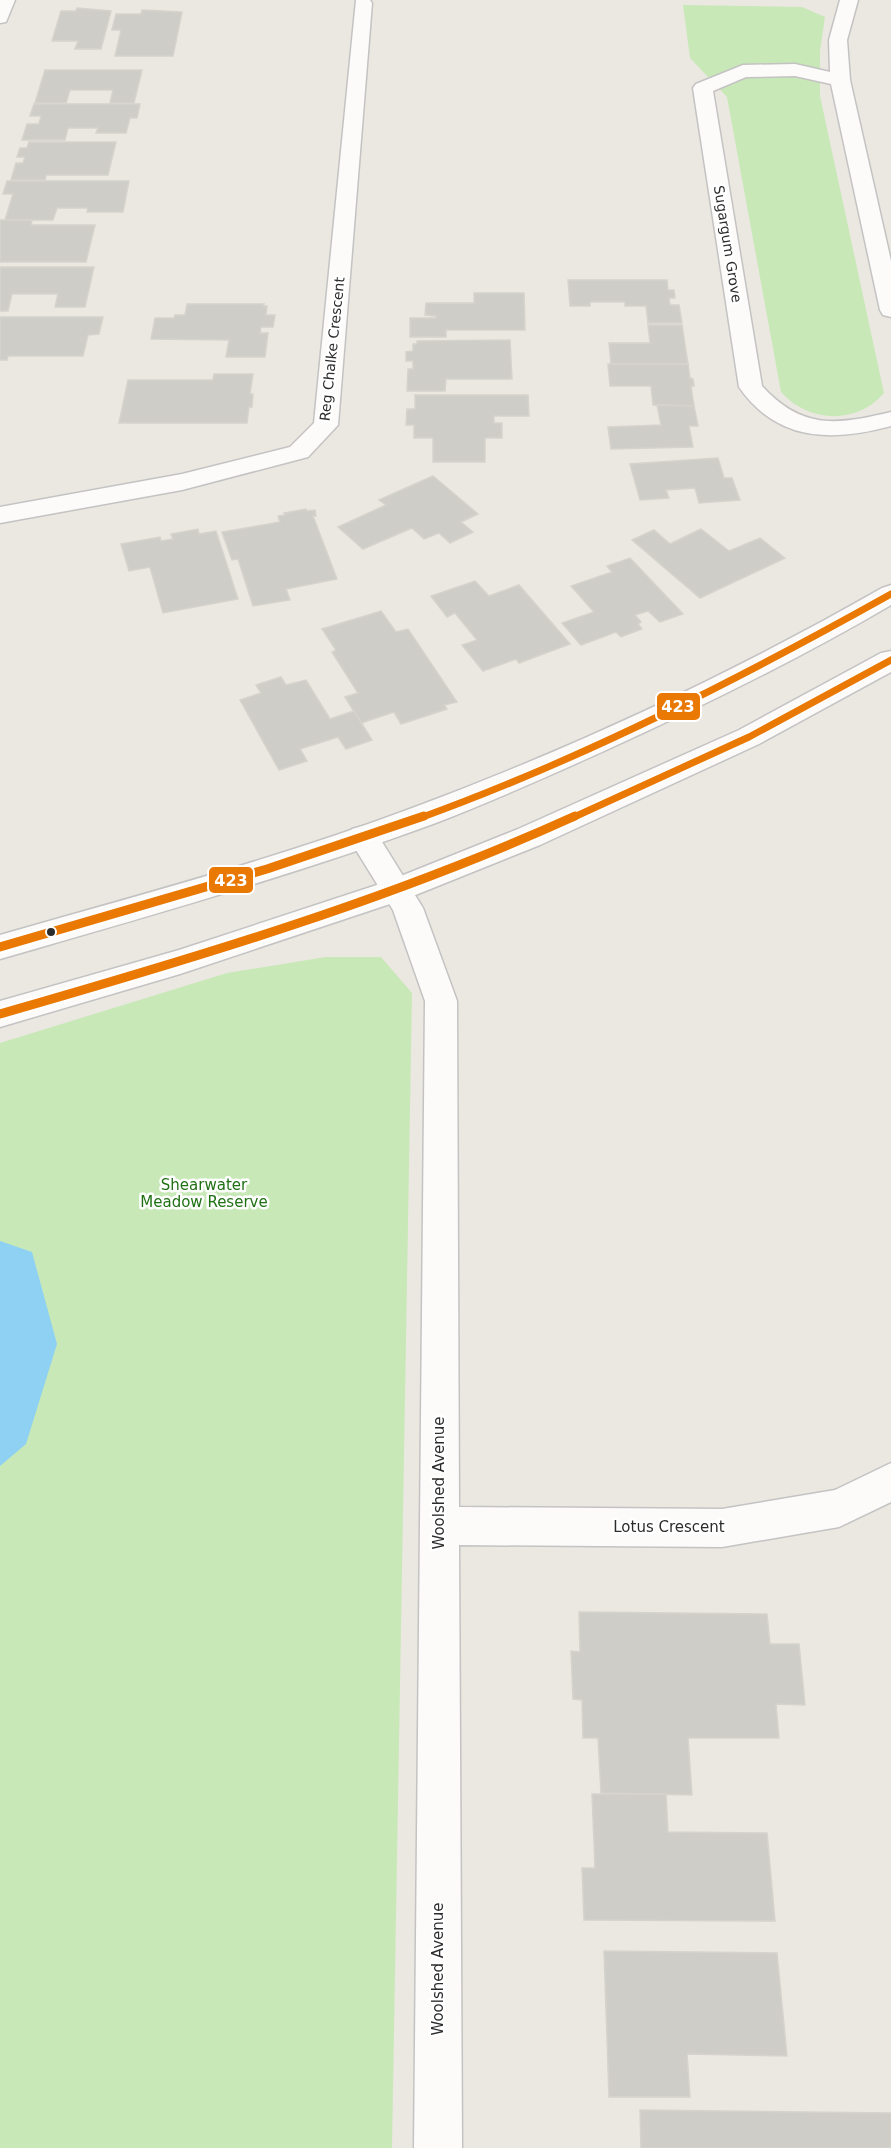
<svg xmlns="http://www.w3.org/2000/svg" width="891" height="2148" font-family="'DejaVu Sans',sans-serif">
<rect width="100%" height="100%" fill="#ebe7e1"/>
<g fill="#c8e9b7">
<path d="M683 5 802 7 825 17 820 51V96L884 393C857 425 808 423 781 392L727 97 690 58Z"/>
<path d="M326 957H381L412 993 392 2148H0V1043L227 973Z"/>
</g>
<path fill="#8fd1f2" d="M0 1241 32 1252 57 1344 26 1444 0 1466Z"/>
<g fill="#cfcdc8" stroke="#d6d3cd" stroke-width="1.5">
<path d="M77 8 111 11 101 49H75L78 41H52L61 11H76Z"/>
<path d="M142 10 182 12 173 56H115L121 30H112L116 14H141Z"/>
<path d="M45 70H142L134 103H110L113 90H70L66 103H35Z"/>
<path d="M34 104H140L137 118H130L126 133H96L98 128H68L65 140H22L27 124H39L41 116H30Z"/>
<path d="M29 142H116L108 175H46L45 180H11L16 163H23L25 157H17L20 148H27Z"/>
<path d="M7 181H129L123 212H87L88 208H57L53 220H5L13 194H3Z"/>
<path d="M0 220H32L31 225H95L86 262H0Z"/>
<path d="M0 267H94L85 307H55L58 294H12L8 311H0Z"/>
<path d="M568 280H667L668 290H674L675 298H669L670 305H679L682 323H648L646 306H625V302H590V306H570Z"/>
<path d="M474 293H524L525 330H446V337H410V318H436V316L425 315 426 303H474Z"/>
<path d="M187 304H264L263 306H267L266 315H275L273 327H261L260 333H268L265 357H226L229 340 151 339 155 318H174L175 315H185Z"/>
<path d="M0 317H103L99 334 88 335 83 356H8L7 360H0Z"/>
<path d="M648 325H682L688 364H611L609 343H650Z"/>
<path d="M510 340 512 379H446L445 391H407L408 369H413V361H406V352L413 351V344H417V341Z"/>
<path d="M608 364H688L690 378 693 379 694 386H691L694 406 653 405 651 386H610Z"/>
<path d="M214 374H253L250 394H253L252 407H249L247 423H119L128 380H213Z"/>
<path d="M415 395H528L529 416H494V423H502V438H485V462H433V438H414V425H406L407 409H415Z"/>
<path d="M657 405 694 406 698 426H689L693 447 611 449 608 427 661 425Z"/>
<path d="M718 458 724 478H732L740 500 699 503 695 488 666 490 669 498 640 500 630 464Z"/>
<path d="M433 476 478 514 461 522 473 532 450 543 439 533 424 539 412 528 363 549 338 527 386 505 379 500Z"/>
<path d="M306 509 307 511 315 510 316 516H313L337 579 286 589 290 600 253 606 238 559 232 560 222 532 280 522 278 516 285 515 284 513Z"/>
<path d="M198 529 199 534 216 531 238 599 163 613 150 567 129 571 121 544 160 537 161 541 173 539 171 534Z"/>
<path d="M701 529 729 551 760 538 785 558 700 598 632 540 654 530 670 544Z"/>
<path d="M630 558 683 614 660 622 648 611 635 615 641 622 638 624 642 629 621 637 616 632 581 645 562 623 594 612 571 586 612 572 607 566Z"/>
<path d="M475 581 489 596 519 585 570 644 519 663 516 659 483 671 462 645 477 640 455 613 447 617 431 596Z"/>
<path d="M381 611 396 632 408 629 457 702 444 705 447 709 401 724 394 712 361 723 345 697 358 693 332 652 336 650 322 629Z"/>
<path d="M281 677 286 685 306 680 330 719 354 711 372 740 346 749 338 737 300 749 307 761 279 770 240 700 261 693 256 685Z"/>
<path d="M579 1612 767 1614 770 1644H799L805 1705 776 1704 779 1738H688L692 1795 601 1793 598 1738H583L582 1700 573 1699 571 1651 580 1652Z"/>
<path d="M592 1794H666L668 1832 767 1833 775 1921 584 1920 582 1868H595Z"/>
<path d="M604 1951 777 1953 787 2056 687 2054 690 2097H609Z"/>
<path d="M640 2110 891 2113V2148H641Z"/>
</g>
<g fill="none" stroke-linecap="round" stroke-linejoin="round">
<defs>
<g id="minor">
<path d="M0 0H15L6 22 0 23Z"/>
<path d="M356 0H370L372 3 338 425 308 457 182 490 0 523V507L182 474 290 447 314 423Z"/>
<path d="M840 0H858L847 40 850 80 891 261V317L883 315 880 310 831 84 795 76 746 77 713 91 762 386C802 430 837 425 891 412V426C832 442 777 442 739 387L693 88 696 84 743 65 795 64 830 72 829 40Z"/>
<path d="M363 826 374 829 423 908 457 1001 459 1507 722 1509 835 1490 891 1463V1502L839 1527 722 1547 459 1545 462 2148H414L425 1001 393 910 348 837 352 829Z"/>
</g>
<g id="secondary">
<path d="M891 585V605C797 660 701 707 602 752 546 777 491 802 433 824 291 876 145 917 0 959V935C139 895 280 858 415 807 576 747 733 673 882 588Z"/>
<path d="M891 651V672L759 744 540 845 408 898 180 974 0 1027V1001L179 950 386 882 518 829 739 730 881 653Z"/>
</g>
</defs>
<use href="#minor" stroke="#c4c3c3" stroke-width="3"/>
<use href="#secondary" stroke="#c4c3c3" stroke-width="3"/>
<use href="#minor" fill="#fcfbfa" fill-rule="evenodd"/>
<use href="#secondary" fill="#fcfbfa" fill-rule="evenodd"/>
<defs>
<g id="bus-1-far1">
<path d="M420 818C583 759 739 679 891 594"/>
<path d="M572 818 749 737 891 660"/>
</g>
<g id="bus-1">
<path d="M0 947 267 869 424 816"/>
<path d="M0 1014C195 958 390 900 575 816"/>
</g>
</defs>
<use href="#bus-1-far1" stroke="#fff" stroke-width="10"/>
<use href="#bus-1" stroke="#fff" stroke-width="14"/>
<use href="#bus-1-far1" stroke="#ea7904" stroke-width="7"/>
<use href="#bus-1" stroke="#ea7904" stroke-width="9"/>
</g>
<circle fill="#2c2c2c" stroke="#fff" stroke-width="2" cx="51" cy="932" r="5"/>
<g text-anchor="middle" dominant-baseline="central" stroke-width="5" stroke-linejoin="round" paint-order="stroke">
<g font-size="14" fill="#2c2c2c" stroke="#fff">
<text transform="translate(728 244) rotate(81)">Sugargum Grove</text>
<text transform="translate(332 349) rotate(-84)">Reg Chalke Crescent</text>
</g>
<g font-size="15" fill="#207114" stroke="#fff">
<text x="204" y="1185">Shearwater<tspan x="204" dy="17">Meadow Reserve</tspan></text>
</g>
<g font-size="15" fill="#2c2c2c" stroke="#fff">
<text transform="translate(439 1483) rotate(-90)">Woolshed Avenue</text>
<text x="669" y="1527">Lotus Crescent</text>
<text transform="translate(438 1969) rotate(-90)">Woolshed Avenue</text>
</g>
</g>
<g stroke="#fff" stroke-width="2">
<rect x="656" y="692" width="45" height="29" rx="6" fill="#ea7904"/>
<rect x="208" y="866" width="46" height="28" rx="6" fill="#ea7904"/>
</g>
<g font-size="16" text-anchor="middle" font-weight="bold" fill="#fff">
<text x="678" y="712">423</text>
<text x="231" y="886">423</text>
</g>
</svg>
